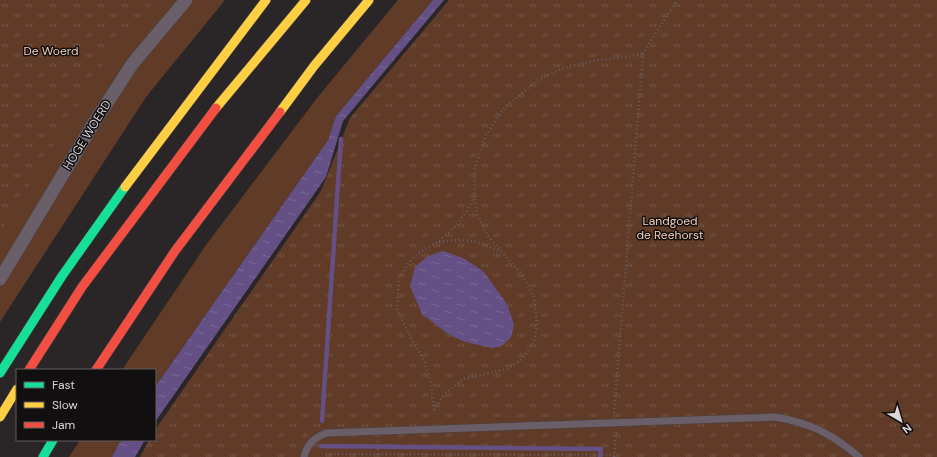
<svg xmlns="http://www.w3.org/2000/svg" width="937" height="457" font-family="'DM Sans',sans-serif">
<defs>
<pattern id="park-tufts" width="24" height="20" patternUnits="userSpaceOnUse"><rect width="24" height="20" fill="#603b28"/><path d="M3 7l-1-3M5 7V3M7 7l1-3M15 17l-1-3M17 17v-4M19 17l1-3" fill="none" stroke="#765746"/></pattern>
<pattern id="water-ripples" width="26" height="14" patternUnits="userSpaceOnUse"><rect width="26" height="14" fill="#655085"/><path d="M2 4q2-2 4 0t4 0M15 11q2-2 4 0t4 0" fill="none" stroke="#7a6896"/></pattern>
</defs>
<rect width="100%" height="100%" fill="#2a2628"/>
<g fill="#603b28">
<path d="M0 0H225L146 97 0 322Z"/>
<path d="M398 0H433L336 116 328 140 155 387V370H122L206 245 317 98Z"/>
<path d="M80 440H121L112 457H69Z"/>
</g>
<g fill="url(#park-tufts)">
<path d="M0 0H156L106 59 0 233Z"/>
<path d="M449 0H937V457H140L149 440H155V430L321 191 350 118Z"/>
</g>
<g fill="url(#water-ripples)">
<path d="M433 0H444L343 121 326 177 155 422V387L328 140 336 116Z"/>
<path d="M443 251 463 258 483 271 507 304 514 325 511 337 502 346 493 348 465 342 448 334 422 314 410 286 415 267 428 256Z"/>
<path d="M121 440H145L135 457H112Z"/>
</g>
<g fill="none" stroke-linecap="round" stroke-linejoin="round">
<g stroke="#655085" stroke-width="4.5">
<path d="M322 421 341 139"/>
<path d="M321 446 601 449 600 457"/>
</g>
<defs>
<path id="lane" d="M304 457C307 444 314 438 326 433L775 417C811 423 832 434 859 457"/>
<path id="street" d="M0 279 92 126 133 63 186 0"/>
<g id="fast">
<path d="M0 373 62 276 125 187"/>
<path d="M43 457 53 440"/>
</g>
<g id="slow">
<path d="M216 108 306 0"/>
<path d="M280 112 314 66 369 0"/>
<path d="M125 187 266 0"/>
<path d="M0 417 17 389"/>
</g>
<g id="jam">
<path d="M29 370 82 287 216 108"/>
<path d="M96 370 175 251 280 112"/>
</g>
</defs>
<use href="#lane" stroke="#454344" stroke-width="8"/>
<use href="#street" stroke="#454344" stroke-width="14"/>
<use href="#fast" stroke="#454344" stroke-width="10"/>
<use href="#slow" stroke="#454344" stroke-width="10"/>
<use href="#jam" stroke="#454344" stroke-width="10"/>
<g stroke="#645d63" stroke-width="2.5" stroke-dasharray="1 3" stroke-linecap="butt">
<path d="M439 242C463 238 477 240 499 251"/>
<path d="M434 410 431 383 424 360 409 334 397 309 399 279 409 262 420 252 438 242 457 225 469 207 474 197 475 167 486 135 505 107 538 80 563 68 593 61 626 57 643 53"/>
<path d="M434 410 444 395 463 379 507 369 522 359 534 342 537 324 534 297 521 273 502 252 488 236 477 214 474 197"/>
<path d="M614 413 643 53 677 0"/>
<path d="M326 454 614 455"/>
<path d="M378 454V440"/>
<path d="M614 457 616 432"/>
</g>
<use href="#lane" stroke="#6a5f69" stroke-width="7"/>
<use href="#street" stroke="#6a5f69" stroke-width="13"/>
<use href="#fast" stroke="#16e098" stroke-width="9"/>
<use href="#slow" stroke="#ffcf43" stroke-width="9"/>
<use href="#jam" stroke="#f24e42" stroke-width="9"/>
</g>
<g text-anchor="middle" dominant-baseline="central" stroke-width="3" stroke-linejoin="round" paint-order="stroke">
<g font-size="12" fill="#f4cebc" stroke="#120f10">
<text x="51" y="51">De Woerd</text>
<text x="670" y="221">Landgoed<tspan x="670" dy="14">de Reehorst</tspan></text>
</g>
<g font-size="12" fill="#dbd6d7" stroke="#120f10">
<text transform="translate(87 135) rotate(-58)">HOGE WOERD</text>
</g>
</g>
<rect x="16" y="369" width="140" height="72" fill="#120f10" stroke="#625f60"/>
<rect x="24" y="382" width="20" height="6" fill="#16e098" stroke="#625f60"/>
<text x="52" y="389" font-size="12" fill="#dbd6d7">Fast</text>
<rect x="24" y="402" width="20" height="6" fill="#ffcf43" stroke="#625f60"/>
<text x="52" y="409" font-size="12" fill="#dbd6d7">Slow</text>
<rect x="24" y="422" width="20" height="6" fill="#f24e42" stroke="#625f60"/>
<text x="52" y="429" font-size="12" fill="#dbd6d7">Jam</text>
<g transform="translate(901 421) rotate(142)" stroke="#120f10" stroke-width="3" paint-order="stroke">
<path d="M0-3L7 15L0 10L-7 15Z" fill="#dbd6d7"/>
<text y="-6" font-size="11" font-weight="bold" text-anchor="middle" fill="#dbd6d7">N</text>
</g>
</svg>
